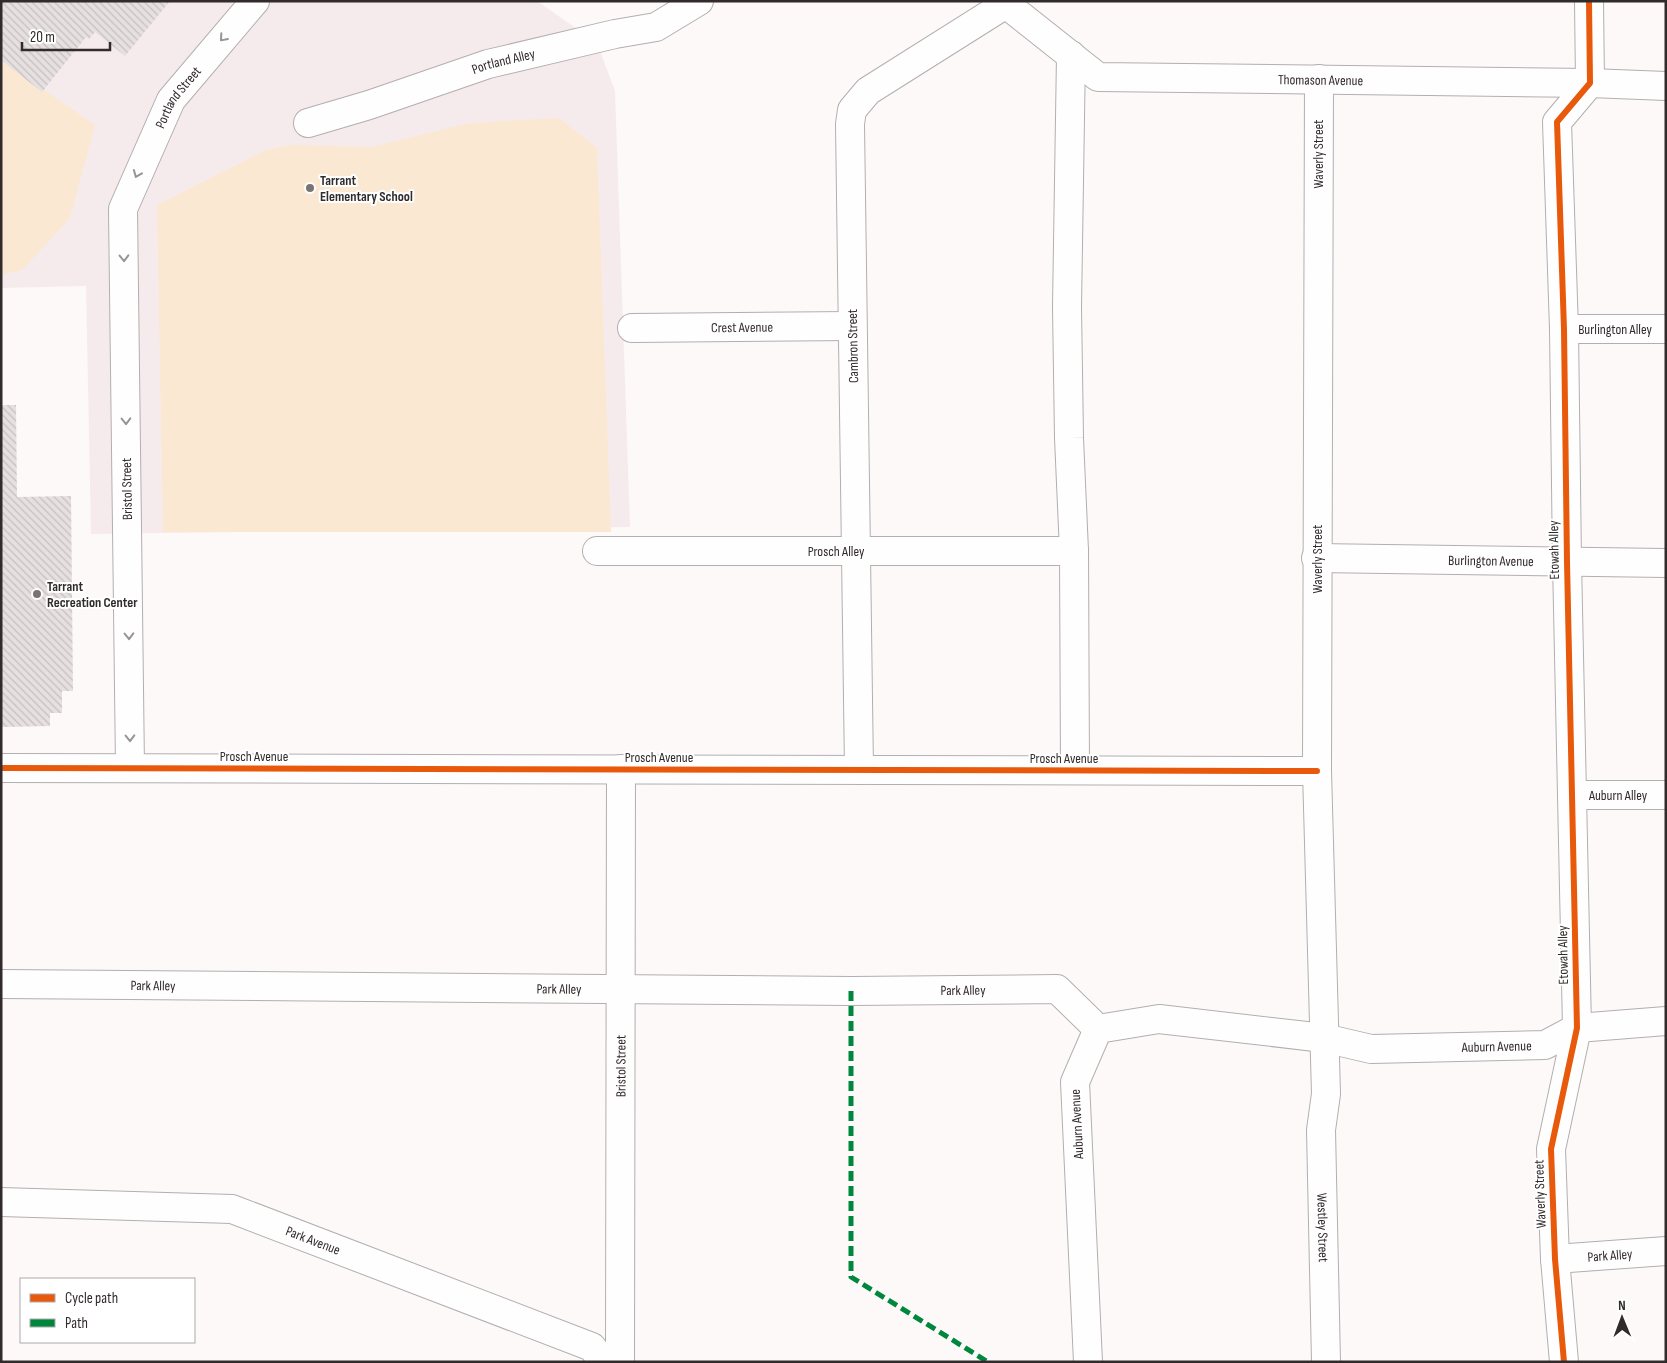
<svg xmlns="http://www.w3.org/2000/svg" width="1667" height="1363" font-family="'Sofia Sans Condensed',sans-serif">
<defs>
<pattern id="building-back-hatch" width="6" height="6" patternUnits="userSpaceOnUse" patternTransform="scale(1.25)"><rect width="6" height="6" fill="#e6e0e0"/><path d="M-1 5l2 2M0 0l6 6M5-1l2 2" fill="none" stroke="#c6c0c0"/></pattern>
</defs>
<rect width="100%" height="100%" fill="#fdf9f9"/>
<path fill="#f6ebec" d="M1 1H537L597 43 615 91 630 527 91 534 86 286 1 288Z"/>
<g fill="#fbe8d2">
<path d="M1 60 42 92 44 90 95 125 70 218 22 270 1 275Z"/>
<path d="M559 118 597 148 611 532H163L157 205 266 150 290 145 372 147 470 123Z"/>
</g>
<g fill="url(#building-back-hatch)">
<path d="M1 1H170L125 56 95 32 89 39 86 37 42 92 1 60Z"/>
<path d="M1 405H16L17 497 71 496 73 691H62V713H50V726L1 727Z"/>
</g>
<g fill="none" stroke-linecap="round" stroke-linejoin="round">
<defs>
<g id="minor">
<path id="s1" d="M1002 1 1098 77 1590 83 1666 86"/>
<path d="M1071 55 1067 307 1069 438 1074 551 1075 770"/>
<path id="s2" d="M1319 79 1317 771 1326 1094 1321 1130 1326 1362"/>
<path id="s3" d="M308 123 369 105 488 64 615 34 656 27 699 1"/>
<path id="s4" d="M632 328 852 326"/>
<path id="s5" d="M1564 329H1666"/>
<path id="s6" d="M597 551H1074"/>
<path id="s7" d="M1316 558 1666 563"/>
<path d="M1 768 1317 771"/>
<path id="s8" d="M130 768 123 209 171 100 255 1"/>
<path d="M859 770C857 555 852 340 850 124L852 110 868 91 1006 4"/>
<path id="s9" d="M1572 795H1666"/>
<path id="s10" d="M1 984 851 991 1057 989 1098 1029"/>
<path id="s11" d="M1 1202 232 1209 592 1347 603 1362"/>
<path id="s12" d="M1555 1259 1666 1251"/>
<path id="s13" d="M620 1362 621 769"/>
<path id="s14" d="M1088 1362 1075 1082 1098 1029 1159 1019 1324 1038 1371 1049 1545 1045 1577 1028 1666 1021"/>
<path d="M1564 1362 1555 1259 1551 1149 1577 1028 1567 562 1564 329 1557 122 1590 83 1589 1"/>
</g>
</defs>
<use href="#minor" stroke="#b3aeaf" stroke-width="30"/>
<use href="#minor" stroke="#fffefe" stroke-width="28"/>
<path stroke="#00873e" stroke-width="5" stroke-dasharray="10 5" stroke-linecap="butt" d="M851 991V1277L988 1362"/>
<defs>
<g id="cycleway">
<path d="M1 768 1317 771"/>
<path d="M1564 1362 1555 1259 1551 1149 1577 1028 1567 562 1564 329 1557 122 1590 83 1589 1"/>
</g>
</defs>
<use href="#cycleway" stroke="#fff" stroke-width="9"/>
<use href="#cycleway" stroke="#e8590c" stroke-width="6"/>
</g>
<defs><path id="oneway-chevron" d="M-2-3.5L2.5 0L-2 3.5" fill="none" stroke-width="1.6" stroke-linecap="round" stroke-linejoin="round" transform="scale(1.25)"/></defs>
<g stroke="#989495">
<use href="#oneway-chevron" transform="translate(223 38) rotate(131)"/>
<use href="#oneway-chevron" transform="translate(137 174) rotate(112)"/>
<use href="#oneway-chevron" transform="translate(124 258) rotate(89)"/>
<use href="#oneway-chevron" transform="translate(126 421) rotate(89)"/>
<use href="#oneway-chevron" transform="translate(129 636) rotate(89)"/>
<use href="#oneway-chevron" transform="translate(130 738) rotate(89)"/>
</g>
<g fill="#797374" stroke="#fff" stroke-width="2">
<circle cx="310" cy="188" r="5"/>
<circle cx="37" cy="594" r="5"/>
</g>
<g text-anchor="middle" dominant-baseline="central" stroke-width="4" stroke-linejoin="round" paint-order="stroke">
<g font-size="14" fill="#322b2c" stroke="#fff">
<text stroke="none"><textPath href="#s3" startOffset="205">Portland Alley</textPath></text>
<text stroke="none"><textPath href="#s1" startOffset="345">Thomason Avenue</textPath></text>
<text stroke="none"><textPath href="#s8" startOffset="684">Portland Street</textPath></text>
<text transform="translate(1318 154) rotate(-90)">Waverly Street</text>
<text stroke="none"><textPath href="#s4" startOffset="110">Crest Avenue</textPath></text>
<text stroke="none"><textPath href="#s5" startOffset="51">Burlington Alley</textPath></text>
<text transform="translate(853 346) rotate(-91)">Cambron Street</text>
<text transform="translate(127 489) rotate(-91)">Bristol Street</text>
<text transform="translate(1554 550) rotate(-91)">Etowah Alley</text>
<text stroke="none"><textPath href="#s6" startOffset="239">Prosch Alley</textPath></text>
<text transform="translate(1317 559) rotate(-90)">Waverly Street</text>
<text stroke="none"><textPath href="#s7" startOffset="175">Burlington Avenue</textPath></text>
<text x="254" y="756">Prosch Avenue</text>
<text x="659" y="757">Prosch Avenue</text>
<text x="1064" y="758">Prosch Avenue</text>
<text stroke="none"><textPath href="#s9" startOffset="46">Auburn Alley</textPath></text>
<text transform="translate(1563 955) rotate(-91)">Etowah Alley</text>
<text stroke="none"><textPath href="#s10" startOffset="152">Park Alley</textPath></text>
<text stroke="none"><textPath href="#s10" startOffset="558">Park Alley</textPath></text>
<text stroke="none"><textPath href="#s10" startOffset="962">Park Alley</textPath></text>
<text stroke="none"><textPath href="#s14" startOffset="740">Auburn Avenue</textPath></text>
<text stroke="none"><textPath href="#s13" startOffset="296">Bristol Street</textPath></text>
<text transform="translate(1077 1124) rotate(-93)">Auburn Avenue</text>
<text transform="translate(1540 1194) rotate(-92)">Waverly Street</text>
<text stroke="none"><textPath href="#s2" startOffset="1149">Westley Street</textPath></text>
<text stroke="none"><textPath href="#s11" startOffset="318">Park Avenue</textPath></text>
<text stroke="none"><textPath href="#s12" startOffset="55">Park Alley</textPath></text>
</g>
<g font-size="14" font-weight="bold" fill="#322b2c" stroke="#fff" text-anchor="start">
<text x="320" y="180">Tarrant<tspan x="320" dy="16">Elementary School</tspan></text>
<text x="47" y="586">Tarrant<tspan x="47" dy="16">Recreation Center</tspan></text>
</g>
</g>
<rect width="1667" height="1363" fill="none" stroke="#322b2c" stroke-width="5"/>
<rect x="20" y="1278" width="175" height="65" fill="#ffffff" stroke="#adaaab"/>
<rect x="30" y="1294" width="25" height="8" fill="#e8590c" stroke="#adaaab"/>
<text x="65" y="1303" font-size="15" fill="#322b2c">Cycle path</text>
<rect x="30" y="1319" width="25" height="8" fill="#00873e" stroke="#adaaab"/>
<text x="65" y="1328" font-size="15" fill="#322b2c">Path</text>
<g transform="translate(1622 1318) rotate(359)" stroke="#ffffff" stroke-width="4" paint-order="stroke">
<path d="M0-4L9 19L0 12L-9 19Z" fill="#322b2c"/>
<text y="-8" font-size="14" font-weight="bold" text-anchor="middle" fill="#322b2c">N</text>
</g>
<path d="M22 42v8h88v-8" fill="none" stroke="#322b2c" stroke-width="2.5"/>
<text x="30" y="42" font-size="15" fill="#322b2c" stroke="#ffffff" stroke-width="4" paint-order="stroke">20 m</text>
</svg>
